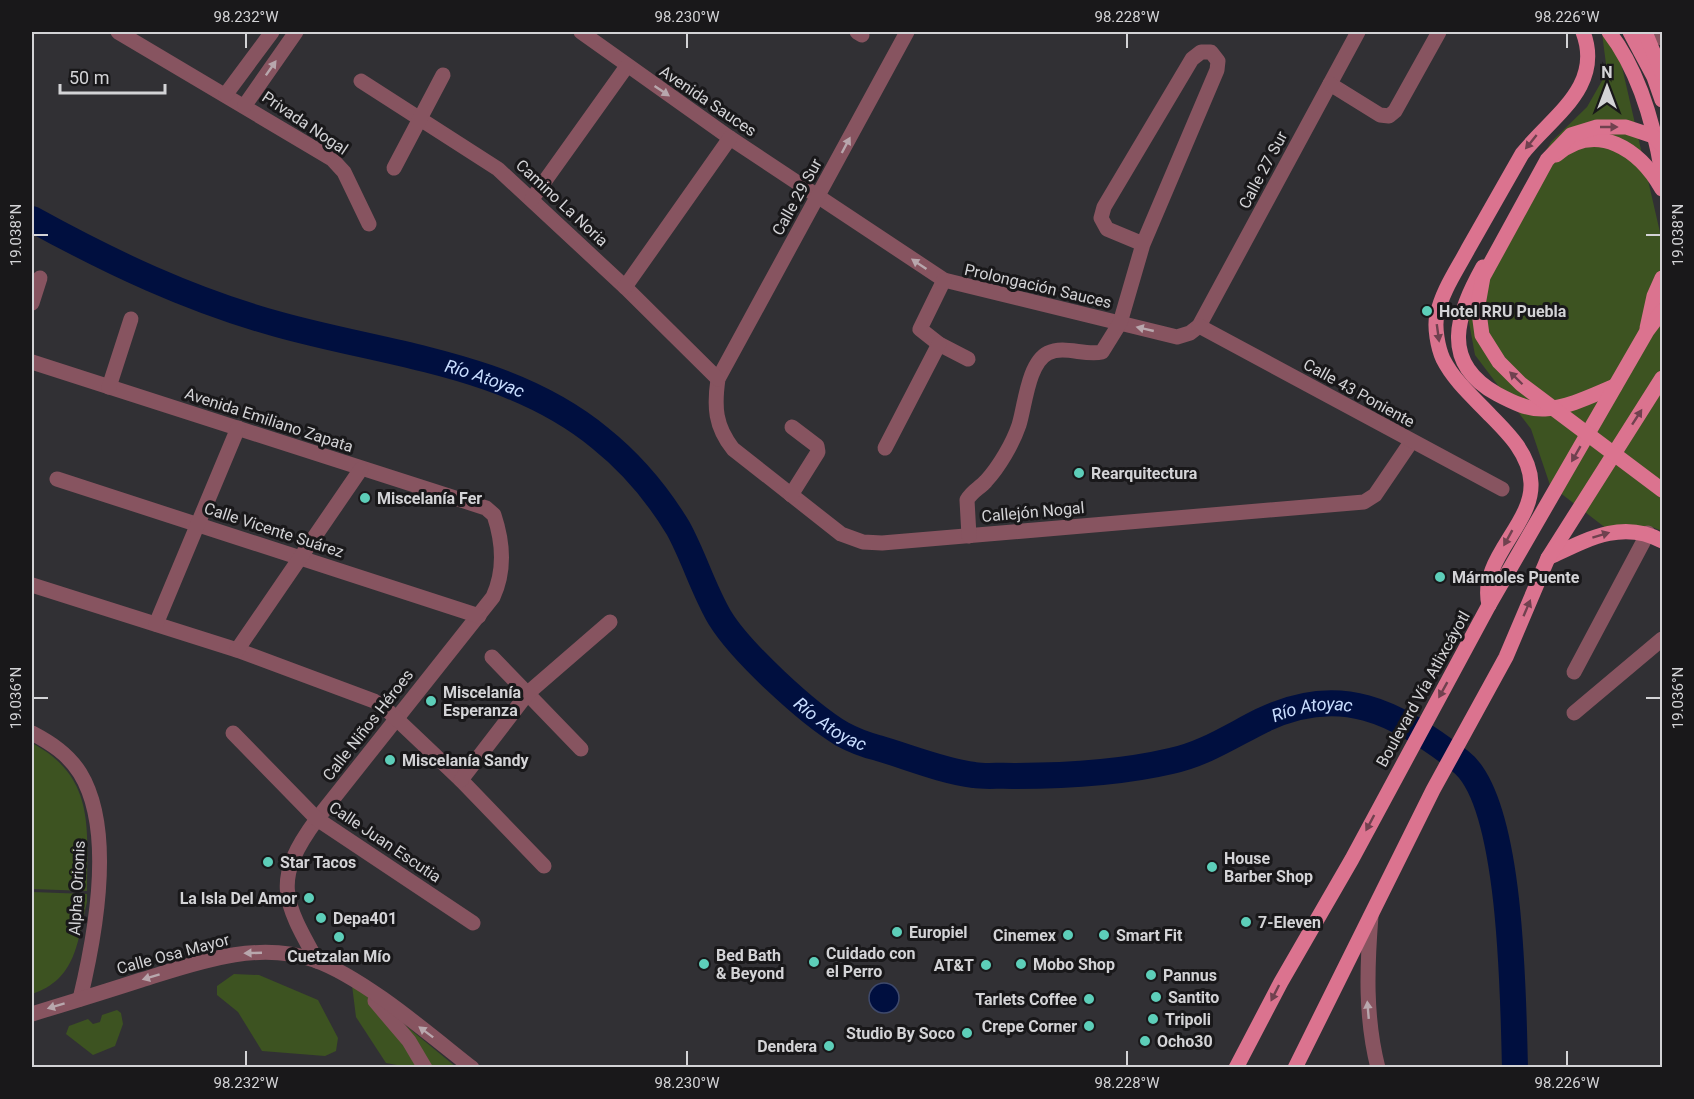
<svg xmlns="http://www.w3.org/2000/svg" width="1694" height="1099" font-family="Roboto,sans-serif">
<rect width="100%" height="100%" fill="#313034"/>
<g fill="#3d5321">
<path d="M1602 33 1619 54 1662 241V531L1652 527 1607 529 1550 485 1531 429 1475 355 1464 295 1551 142 1587 107 1607 72Z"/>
<path d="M32 743C96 777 87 829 87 891L32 889Z"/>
<path d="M32 892 87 894V902C77 942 77 979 32 994Z"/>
<path d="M234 974 259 975 318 1000 338 1038 336 1051 325 1056 262 1051 238 1012 217 995V986Z"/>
<path d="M352 985 388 1011 456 1067H408L386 1063 356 1017Z"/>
<path d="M117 1010 121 1013 123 1024 115 1046 93 1055 66 1034 69 1026 88 1019 93 1024 100 1022 102 1015Z"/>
</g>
<circle fill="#000f3f" stroke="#3f4a6c" stroke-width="1.5" cx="884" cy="998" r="15"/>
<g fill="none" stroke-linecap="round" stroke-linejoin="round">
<path stroke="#000f3f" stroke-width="26" id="s1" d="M32 219C110 262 190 300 277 324 387 355 509 363 600 438 630 462 658 495 678 528 694 557 703 589 720 618 741 652 807 713 842 734 853 740 866 745 878 748 909 757 942 771 974 775 986 777 1000 775 1013 776 1065 776 1120 773 1171 761 1204 754 1231 736 1261 721 1340 682 1396 712 1460 761 1513 801 1513 1002 1515 1068"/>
<g stroke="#875460" stroke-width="15">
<path d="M118 32 332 159 344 172 369 224"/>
<path d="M581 32 730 138 944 280 1177 337 1190 333 1199 326 1358 32"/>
<path d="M857 32 862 35"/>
<path d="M907 32 718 379C714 407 715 426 733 449L841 534 863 542 882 543 1364 502 1375 495 1411 442"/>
<path d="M1650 32 1662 38"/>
<path d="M361 81 498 169 625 287 718 379"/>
<path d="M1330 84 1380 115 1389 116 1395 111 1439 32"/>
<path d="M226 94 272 32"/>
<path d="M245 105 296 32"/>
<path d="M394 168 443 75"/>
<path d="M532 199 627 66"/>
<path d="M944 280 920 329 939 344 968 359"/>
<path d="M625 287 730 138"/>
<path d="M32 303 40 278"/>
<path d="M1199 326 1502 489"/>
<path d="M32 362 486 508 494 515C503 542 505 571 493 597L317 819C272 880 283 900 317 961"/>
<path d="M109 387 131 319"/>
<path d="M885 448 939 344"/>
<path d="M57 479 479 616"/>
<path d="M791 495 818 452 817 446 792 427"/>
<path d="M969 536 967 500C972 491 980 488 986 481 999 467 1013 443 1019 425 1025 406 1028 363 1048 353 1064 345 1085 356 1102 352L1120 323 1143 244 1217 70 1218 61 1211 52H1201L1192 59 1104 207 1101 218 1107 229 1143 244"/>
<path d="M32 585 237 650 374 701 385 708 461 780 544 866"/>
<path d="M156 624 238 428"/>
<path d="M237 650 361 469"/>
<path d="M492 657 581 749"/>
<path d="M1574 672 1648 533"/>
<path d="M1574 713 1662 639"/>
<path d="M32 733C51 743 68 754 80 773 115 830 95 937 80 999"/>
<path d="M233 733 317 819 473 923"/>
<path d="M461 780 528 693 610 622"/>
<path d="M1371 916C1367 967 1365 1017 1378 1068"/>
<path d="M375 1001 409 1041 425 1068"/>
<path d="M32 1014C68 1003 104 992 141 980 196 963 256 940 314 960 363 977 430 1035 472 1068"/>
</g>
<g stroke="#db738f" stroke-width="15">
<path d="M1609 32C1639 71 1654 125 1662 173"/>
<path d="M1630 32 1654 77 1662 100"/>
<path d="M1645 32 1662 73"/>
<path d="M1556 155C1597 120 1640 150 1662 189"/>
<path d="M1483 267C1457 314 1439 362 1497 394 1512 402 1528 410 1545 409 1570 407 1593 395 1615 386"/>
<path d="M1647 328 1654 296 1662 278"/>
<path d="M1548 558C1586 540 1622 519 1662 541"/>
<path d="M1489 605C1478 559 1533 525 1531 483 1530 455 1509 434 1490 415 1474 398 1454 381 1443 359 1438 348 1434 327 1437 315 1442 291 1457 270 1468 249 1486 217 1504 186 1522 154 1551 117 1604 87 1583 32"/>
<path d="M1236 1068 1281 982 1352 859 1489 605 1647 331 1662 311"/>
<path d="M1295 1068 1433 790 1506 657 1548 558 1662 378"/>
</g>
<path stroke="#db738f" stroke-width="15" d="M1662 145 1653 136 1626 127H1597L1571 135 1547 160 1483 277 1478 305 1482 335 1499 362 1521 384 1662 490"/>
</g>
<defs><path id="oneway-solid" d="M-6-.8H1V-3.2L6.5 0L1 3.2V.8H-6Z" transform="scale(1.5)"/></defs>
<g fill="#b8a7ad">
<use href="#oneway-solid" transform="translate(271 68) rotate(-55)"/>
<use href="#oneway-solid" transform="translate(662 91) rotate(34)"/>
<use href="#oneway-solid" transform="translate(846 145) rotate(-62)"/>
<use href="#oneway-solid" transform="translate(919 264) rotate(-146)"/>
<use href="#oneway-solid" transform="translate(1145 329) rotate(-167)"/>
<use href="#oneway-solid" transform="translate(253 953) rotate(178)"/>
<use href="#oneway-solid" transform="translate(151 977) rotate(163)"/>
<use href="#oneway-solid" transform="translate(56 1006) rotate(163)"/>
<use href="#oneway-solid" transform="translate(1368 1010) rotate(-95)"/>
<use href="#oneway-solid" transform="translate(426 1032) rotate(-143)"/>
</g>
<g fill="#70414f">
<use href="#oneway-solid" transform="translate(1609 127)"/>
<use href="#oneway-solid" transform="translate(1531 142) rotate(129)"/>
<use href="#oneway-solid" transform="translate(1438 333) rotate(82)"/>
<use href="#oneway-solid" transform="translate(1516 378) rotate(-136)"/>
<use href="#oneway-solid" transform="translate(1637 417) rotate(-57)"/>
<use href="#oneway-solid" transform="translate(1576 454) rotate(120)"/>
<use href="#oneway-solid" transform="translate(1601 535) rotate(-17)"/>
<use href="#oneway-solid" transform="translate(1508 538) rotate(119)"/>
<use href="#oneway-solid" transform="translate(1527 608) rotate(-67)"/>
<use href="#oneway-solid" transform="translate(1443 690) rotate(119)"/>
<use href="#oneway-solid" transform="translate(1370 823) rotate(118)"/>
<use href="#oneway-solid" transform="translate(1275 993) rotate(117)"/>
</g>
<path fill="none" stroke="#d3d3d6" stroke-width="2" d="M246 33V48M687 33V48M1127 33V48M1567 33V48M33 235H48M1646 235H1661M33 698H48M1646 698H1661M246 1051V1066M687 1051V1066M1127 1051V1066M1567 1051V1066"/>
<g fill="#5dceb9" stroke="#19181a" stroke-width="2">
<circle cx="1427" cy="311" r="6"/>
<circle cx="1079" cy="473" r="6"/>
<circle cx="365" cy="498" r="6"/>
<circle cx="1440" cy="577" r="6"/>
<circle cx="431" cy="701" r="6"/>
<circle cx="390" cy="760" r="6"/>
<circle cx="268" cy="862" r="6"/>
<circle cx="1212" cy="867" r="6"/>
<circle cx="309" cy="898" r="6"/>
<circle cx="321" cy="918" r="6"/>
<circle cx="1246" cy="922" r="6"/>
<circle cx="897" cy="932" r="6"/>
<circle cx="1068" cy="935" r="6"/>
<circle cx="1104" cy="935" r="6"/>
<circle cx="339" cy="937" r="6"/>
<circle cx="814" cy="962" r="6"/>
<circle cx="704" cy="964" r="6"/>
<circle cx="1021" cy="964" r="6"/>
<circle cx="986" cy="965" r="6"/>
<circle cx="1151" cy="975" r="6"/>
<circle cx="1156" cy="997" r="6"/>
<circle cx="1089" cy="999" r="6"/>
<circle cx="1153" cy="1019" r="6"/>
<circle cx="1089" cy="1026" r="6"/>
<circle cx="967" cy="1033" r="6"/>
<circle cx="1145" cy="1041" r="6"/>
<circle cx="829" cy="1046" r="6"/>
</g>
<g text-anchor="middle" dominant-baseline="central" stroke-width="6" stroke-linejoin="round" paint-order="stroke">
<g font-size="16" fill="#d3d3d6" stroke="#19181a">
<text transform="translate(708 101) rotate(34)">Avenida Sauces</text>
<text transform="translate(305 123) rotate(34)">Privada Nogal</text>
<text transform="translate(1263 170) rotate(-62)">Calle 27 Sur</text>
<text transform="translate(797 197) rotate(-61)">Calle 29 Sur</text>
<text transform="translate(562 203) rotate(43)">Camino La Noria</text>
<text transform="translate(1038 286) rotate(13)">Prolongación Sauces</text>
<text transform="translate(1359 393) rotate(29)">Calle 43 Poniente</text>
<text transform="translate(269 420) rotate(18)">Avenida Emiliano Zapata</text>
<text transform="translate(1033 512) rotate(-5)">Callejón Nogal</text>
<text transform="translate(274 530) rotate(18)">Calle Vicente Suárez</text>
<text transform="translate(1423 689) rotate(-61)">Boulevard Vía Atlixcáyotl</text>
<text transform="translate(368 725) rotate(-52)">Calle Niños Héroes</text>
<text transform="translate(385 842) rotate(34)">Calle Juan Escutia</text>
<text transform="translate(77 888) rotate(-87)">Alpha Orionis</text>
<text transform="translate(173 954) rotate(-15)">Calle Osa Mayor</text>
</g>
<g font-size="16" font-weight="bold" fill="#d3d3d6" stroke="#19181a" text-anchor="start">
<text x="1439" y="311">Hotel RRU Puebla</text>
<text x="1091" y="473">Rearquitectura</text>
<text x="377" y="498">Miscelanía Fer</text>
<text x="1452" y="577">Mármoles Puente</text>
<text x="443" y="692">Miscelanía<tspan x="443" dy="18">Esperanza</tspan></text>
<text x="402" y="760">Miscelanía Sandy</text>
<text x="1224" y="858">House<tspan x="1224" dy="18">Barber Shop</tspan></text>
<text x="280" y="862">Star Tacos</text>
<text x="297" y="898" text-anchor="end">La Isla Del Amor</text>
<text x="333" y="918">Depa401</text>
<text x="1258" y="922">7-Eleven</text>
<text x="909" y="932">Europiel</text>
<text x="1056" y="935" text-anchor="end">Cinemex</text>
<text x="1116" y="935">Smart Fit</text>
<text x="826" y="953">Cuidado con<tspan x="826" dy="18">el Perro</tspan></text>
<text x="716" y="955">Bed Bath<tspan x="716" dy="18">&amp; Beyond</tspan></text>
<text x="339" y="956" text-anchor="middle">Cuetzalan Mío</text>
<text x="1033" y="964">Mobo Shop</text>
<text x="974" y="965" text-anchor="end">AT&amp;T</text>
<text x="1163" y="975">Pannus</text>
<text x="1168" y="997">Santito</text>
<text x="1077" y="999" text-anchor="end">Tarlets Coffee</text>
<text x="1165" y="1019">Tripoli</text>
<text x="1077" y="1026" text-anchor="end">Crepe Corner</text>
<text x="955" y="1033" text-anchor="end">Studio By Soco</text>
<text x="1157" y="1041">Ocho30</text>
<text x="817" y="1046" text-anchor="end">Dendera</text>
</g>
<g font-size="18" font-style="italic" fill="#c8ddfe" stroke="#19181a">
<text stroke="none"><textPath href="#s1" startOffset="482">Río Atoyac</textPath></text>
<text stroke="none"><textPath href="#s1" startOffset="1490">Río Atoyac</textPath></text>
<text stroke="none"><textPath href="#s1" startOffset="986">Río Atoyac</textPath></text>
</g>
</g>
<rect width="1694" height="1099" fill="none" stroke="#19181a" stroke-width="66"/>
<g transform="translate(1607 87)" stroke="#19181a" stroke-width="4.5" paint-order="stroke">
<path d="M0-4.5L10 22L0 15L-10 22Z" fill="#d3d3d6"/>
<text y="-9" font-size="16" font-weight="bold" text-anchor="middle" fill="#d3d3d6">N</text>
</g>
<path d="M60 84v9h105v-9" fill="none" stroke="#d3d3d6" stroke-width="3"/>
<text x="69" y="84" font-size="18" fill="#d3d3d6" stroke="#19181a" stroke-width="4.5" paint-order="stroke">50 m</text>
<rect x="33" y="33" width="1628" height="1033" fill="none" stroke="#d3d3d6" stroke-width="2"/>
<g font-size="15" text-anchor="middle" fill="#d3d3d6">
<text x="246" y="22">98.232°W</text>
<text x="687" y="22">98.230°W</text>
<text x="1127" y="22">98.228°W</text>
<text x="1567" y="22">98.226°W</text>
<text transform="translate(16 235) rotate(-90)" y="5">19.038°N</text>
<text transform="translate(1678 235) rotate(-90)" y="5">19.038°N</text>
<text transform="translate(16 698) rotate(-90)" y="5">19.036°N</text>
<text transform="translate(1678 698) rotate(-90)" y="5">19.036°N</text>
<text x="246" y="1088">98.232°W</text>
<text x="687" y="1088">98.230°W</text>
<text x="1127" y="1088">98.228°W</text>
<text x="1567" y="1088">98.226°W</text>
</g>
</svg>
